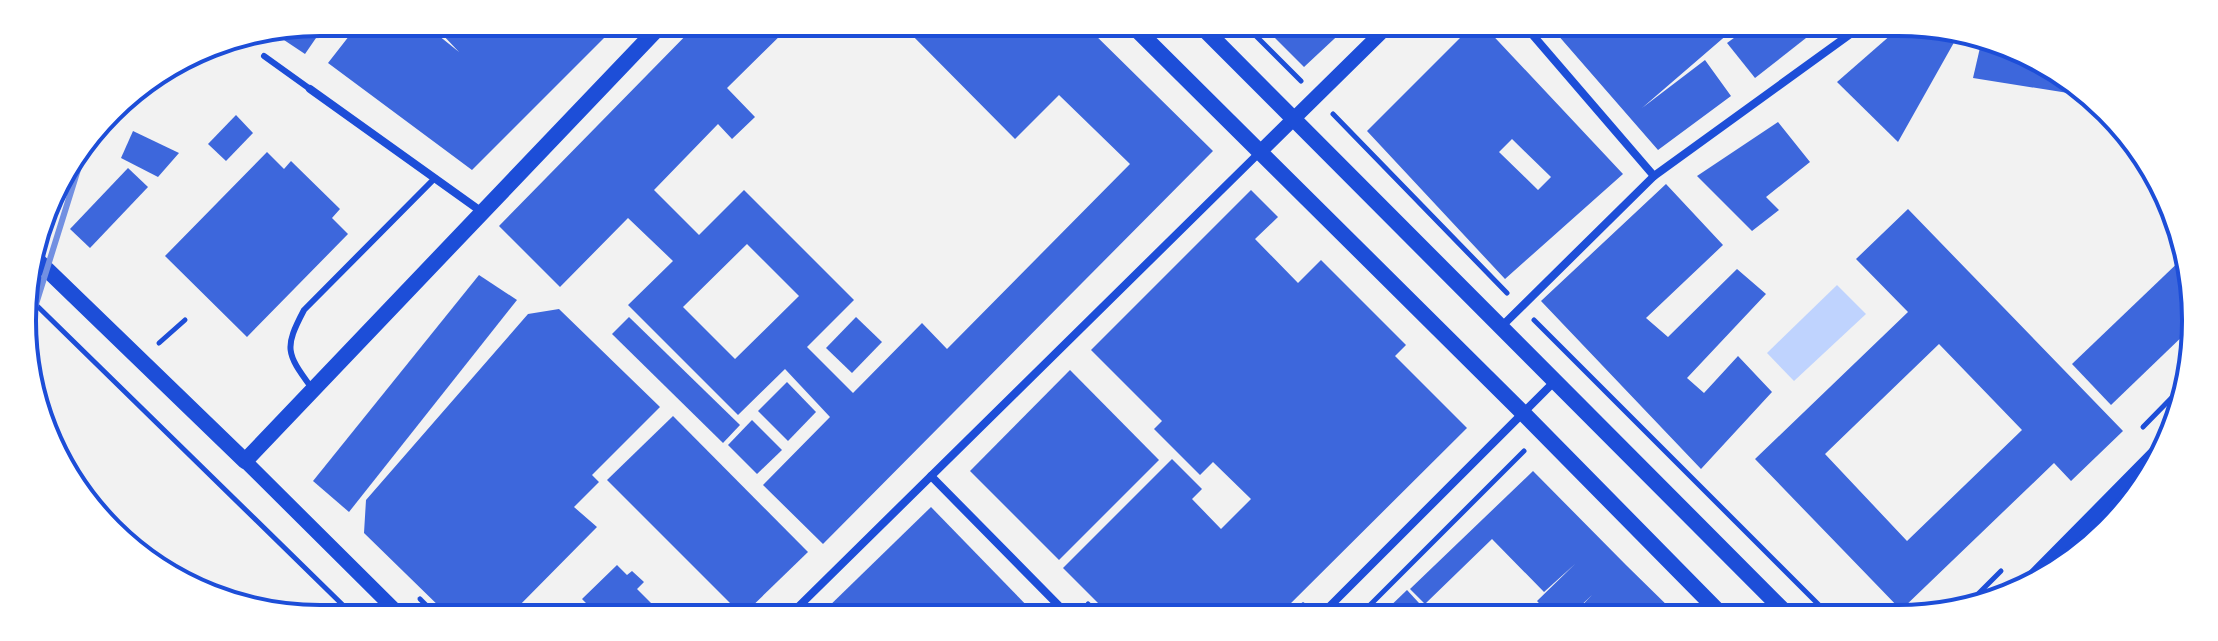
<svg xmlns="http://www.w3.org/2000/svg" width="2218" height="641" font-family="Bitter,serif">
<rect width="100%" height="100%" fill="#f2f2f2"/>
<path fill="#bfd3fe" d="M1837 285 1866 314 1794 381 1767 353Z"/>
<g fill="#3d67dc" fill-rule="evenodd">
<path d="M321 22H327L305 54 272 32Z"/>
<path d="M360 22H440L433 31 459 52 441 33 450 22 619 23 472 170 328 63Z"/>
<path d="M698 23 792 24 727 88 755 117 732 139 718 124 654 190 699 235 744 190 854 300 807 347 853 393 922 323 947 349 1130 164 1059 95 1015 139 901 24 1085 25 1213 151 823 544 763 485 830 417 785 369 738 415 628 305 673 261 628 218 560 287 499 226ZM747 244 799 296 735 359 683 307Z"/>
<path d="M1262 25 1347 26H1348L1304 67Z"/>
<path d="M1472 26H1484L1623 174 1505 279 1367 131ZM1512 139 1551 177 1538 190 1499 152Z"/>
<path d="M1550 26 1736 27 1642 108 1705 60 1731 96 1658 150Z"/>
<path d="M1749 27H1798L1806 38 1755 78 1727 43Z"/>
<path d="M1900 27 1955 28 1961 30 1898 142 1837 82Z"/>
<path d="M1982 39 2063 72 2087 96 1973 78Z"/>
<path d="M236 115 253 133 226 161 208 144Z"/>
<path d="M1778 122 1810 162 1766 197 1779 210 1752 231 1697 176Z"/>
<path d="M133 131 179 153 158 177 121 158Z"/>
<path d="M267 152 284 169 291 161 340 209 332 218 348 234 247 337 165 256Z"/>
<path d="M128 168 148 187 90 248 70 229Z"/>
<path d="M1666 184 1723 245 1646 318 1668 337 1737 269 1766 294 1687 378 1704 393 1738 356 1772 392 1701 469 1541 301Z"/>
<path d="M1251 190 1278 217 1255 239 1298 283 1321 260 1406 345 1395 356 1467 428 1279 615H1110L1063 568 1172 459 1202 489 1192 499 1221 529 1251 499 1213 462 1200 475 1154 429 1162 421 1091 350Z"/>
<path d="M1908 209 2123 431 2071 481 2054 463 1901 610 1755 459 1908 312 1856 259ZM1939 344 2022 430 1907 541 1825 454Z"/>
<path d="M2187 254 2190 262V329L2111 405 2072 364Z"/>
<path d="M479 275 517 300 349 512 313 481Z"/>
<path d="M559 309 660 407 592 475 599 482 574 507 597 527 511 614H479L473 608 468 614H447L364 533 366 500 528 314Z"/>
<path d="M629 317 740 425 723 443 612 334Z"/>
<path d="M856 317 882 342 852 373 826 348Z"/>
<path d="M1070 370 1159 460 1059 560 970 471Z"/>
<path d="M787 382 816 412 788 441 758 411Z"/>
<path d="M673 416 808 552 744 614H741L607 480Z"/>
<path d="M752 420 782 450 757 474 728 445Z"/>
<path d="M1533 471 1626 565 1678 616H1572L1592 595 1570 616H1551L1537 601 1575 564 1544 592 1492 539 1425 604 1410 589Z"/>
<path d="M931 507 1036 615 821 614Z"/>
<path d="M617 565 627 575 632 571 644 582 637 589 662 614H597L582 599Z"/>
<path d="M1407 590 1431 616 1381 615Z"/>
</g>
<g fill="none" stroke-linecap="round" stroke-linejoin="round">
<g stroke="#1d4ed8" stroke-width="5">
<path d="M1098 25 1109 35"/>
<path d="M1245 25 1301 81"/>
<path d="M1333 114 1507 293"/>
<path d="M25 294 352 614"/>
<path d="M1534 320 1830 616"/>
<path d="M159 343 185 320"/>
<path d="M2143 427 2190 379"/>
<path d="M420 599 435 614"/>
<path d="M1088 604 1099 615"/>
<path d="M1963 609 2001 571"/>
<path d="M1292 615 1303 605"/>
<path d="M1360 615 1524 451"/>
</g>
<g stroke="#1d4ed8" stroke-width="6">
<path d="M264 56 310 89"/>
<path d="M311 387C286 353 284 348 304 310L435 178"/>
</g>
<g stroke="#1d4ed8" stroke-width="8">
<path d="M1525 26 1654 176"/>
<path d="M310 89 482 212"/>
<path d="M1501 327 1654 176 1860 27"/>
<path d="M931 476 1068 615"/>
<path d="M791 614 1260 152"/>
<path d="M1321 615 1555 381"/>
</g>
<g stroke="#1d4ed8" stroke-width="14">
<path d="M1261 151 1388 26"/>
<path d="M245 461 399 614"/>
<path d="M2017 593 2166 442"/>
</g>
<g stroke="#1d4ed8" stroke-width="16">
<path d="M1132 25 1523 413 1723 616"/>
<path d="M1200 25 1789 616"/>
<path d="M34 257 245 461 663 23"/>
</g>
<path stroke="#7290e2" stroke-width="6" d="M26 336 85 147"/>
</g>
<path d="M0 0H2218V641H0ZM320 36H1898A284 284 0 0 1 2182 320V321A284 284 0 0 1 1898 605H320A284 284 0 0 1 36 321V320A284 284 0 0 1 320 36Z" fill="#fff" fill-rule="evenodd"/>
<path fill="none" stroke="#1d4ed8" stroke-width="4" d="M320 36H1898A284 284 0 0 1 2182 320V321A284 284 0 0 1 1898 605H320A284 284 0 0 1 36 321V320A284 284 0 0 1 320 36Z"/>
</svg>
